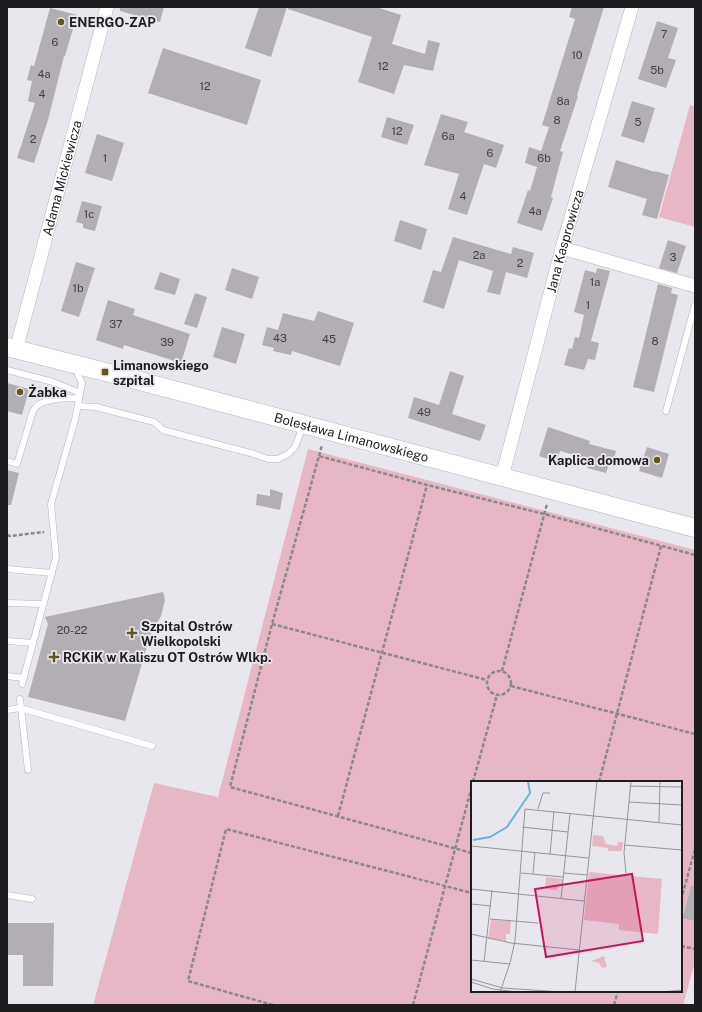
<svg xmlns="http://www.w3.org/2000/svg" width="702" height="1012" font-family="'Public Sans',sans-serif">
<rect width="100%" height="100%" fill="#e9e7ee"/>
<g fill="#e8b7c5" fill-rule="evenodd">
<path d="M690 105 695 106V227L659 217Z"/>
<path d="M308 449 695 550V962L683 1005H93L154 783 218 797ZM472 782H681V991H472Z"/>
</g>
<g fill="#b3aeb3">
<path d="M120 7H164L160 22 120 11Z"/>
<path d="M259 7H287L271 57 245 48Z"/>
<path d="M288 7H376L401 15 392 44 425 54 428 40 440 43 433 71 404 65 394 94 358 82 372 37 288 9Z"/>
<path d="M572 7H604L577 95 578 96 560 151 563 152 551 197 553 198 542 231 517 223 528 190 530 191 537 167 525 163 529 147 541 151 549 127 542 125 575 19 569 17Z"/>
<path d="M50 8 77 15 65 56H64L48 120 34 163 17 158 35 103 28 101 32 81 27 80 31 65 34 66Z"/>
<path d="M657 21 678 28 668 58 676 60 666 88 638 79Z"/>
<path d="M163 48 261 80 247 125 148 93Z"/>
<path d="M632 101 655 108 644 143 621 136Z"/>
<path d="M441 114 468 122 464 132 504 145 496 168 484 164 467 215 448 209 459 174 424 165Z"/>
<path d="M387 117 414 125 407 145 381 137Z"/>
<path d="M97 134 124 143 112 181 85 173Z"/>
<path d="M616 160 655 172V171L669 175 657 219 642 215 647 199 608 187Z"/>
<path d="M82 201 102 206 95 231 83 228V224L76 222Z"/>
<path d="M400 220 427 229 421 250 394 241Z"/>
<path d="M453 237 511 254 513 247 534 253 527 278 506 272 500 295 487 292 493 271 459 260 444 309 423 302 433 270 441 272Z"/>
<path d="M668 240 686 246 677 273 659 268Z"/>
<path d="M76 262 95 268 79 317 61 311Z"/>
<path d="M232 268 259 277 252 299 225 290Z"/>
<path d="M597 268 610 271 591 341 599 343 595 360 588 359 584 370 564 365 569 348 572 349 575 337 579 338 584 315 574 312 585 270 596 273Z"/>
<path d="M160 272 180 279 175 295 154 289Z"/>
<path d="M658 284 672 288 671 293 678 295 654 392 633 387Z"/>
<path d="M195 293 207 297 197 328 184 324Z"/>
<path d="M108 300 135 309 133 315 190 334 181 363 124 345 123 349 96 340Z"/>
<path d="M318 311 354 323 340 366 292 351 291 355 273 351 274 348 262 345 267 327 278 330 283 313 314 321Z"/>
<path d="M222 327 245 334 236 364 213 357Z"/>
<path d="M450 371 464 376 452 414 486 425 480 441 408 418 414 397 439 405Z"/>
<path d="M7 383 29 389 22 415 7 411Z"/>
<path d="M548 427 590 441 589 444 616 451 612 465 609 464 606 473 587 468 589 459 560 451 556 462 539 456Z"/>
<path d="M647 447 669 454 662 478 639 471Z"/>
<path d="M7 470 19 473 11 505H7Z"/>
<path d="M270 489 283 493 280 510 256 505 257 494 270 496Z"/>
<path d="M163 592 165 600 161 616 151 633 125 721 28 697 48 624 45 617Z"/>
<path d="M691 886H695V921L683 918Z"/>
<path d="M7 923H54L53 986H23V955H7Z"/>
</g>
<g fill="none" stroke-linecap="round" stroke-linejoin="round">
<defs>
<g id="lane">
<path d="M7 370 53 382 80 393"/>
<path d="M78 406 96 407 154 422 163 430 254 454 268 459H278L288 454 295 447 303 426"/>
<path d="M666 411 695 305"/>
<path d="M7 461 17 464 32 414C33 412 33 410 35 408 43 398 67 398 79 398"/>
<path d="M7 569 52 573"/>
<path d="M7 603 43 604"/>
<path d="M7 641 33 643"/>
<path d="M7 676 24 678"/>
<path d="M22 684 56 557 51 504 75 420 82 383 75 368"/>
<path d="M20 699 28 770"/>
<path d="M7 710 20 708 152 746"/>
<path d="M7 895 32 899"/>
</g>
<g id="street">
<path d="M562 248 695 286"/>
<path id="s1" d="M16 350 107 7"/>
<path id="s2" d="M502 477 562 248 632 7"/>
</g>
<g id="secondary">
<path id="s3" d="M7 347 117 375 695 528"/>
</g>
</defs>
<use href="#lane" stroke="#b5b4ba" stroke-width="7"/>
<use href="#street" stroke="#b5b4ba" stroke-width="14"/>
<use href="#secondary" stroke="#b5b4ba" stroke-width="19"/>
<g stroke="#8a898d" stroke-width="2.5" stroke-dasharray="4 2" stroke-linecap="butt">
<path d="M319 456 322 445"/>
<path d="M7 535 10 536 44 532"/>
<path d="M272 624 487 680"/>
<circle cx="499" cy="683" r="12"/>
<path d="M502 671 547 504"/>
<path d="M511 686 695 734"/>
<path d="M473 782 497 695"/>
<path d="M599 782 661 546"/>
<path d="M338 816 427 485"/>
<path d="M472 853 230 787 272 624 319 456 427 485 544 514 695 555"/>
<path d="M681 900 695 849"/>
<path d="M681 946 695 949"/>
<path d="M273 1005 188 981 226 829 472 893"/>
<path d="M413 1005 472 786"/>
<path d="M614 1005 618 991"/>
</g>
<use href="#lane" stroke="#fff" stroke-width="6"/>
<use href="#street" stroke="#fff" stroke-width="13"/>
<use href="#secondary" stroke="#fff" stroke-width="18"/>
</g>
<g fill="#645623" stroke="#e9e7ee" stroke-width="1.5">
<circle cx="61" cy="22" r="4"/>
<rect x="101" y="368" width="8" height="8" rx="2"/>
<circle cx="20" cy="392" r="4"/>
<circle cx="657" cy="460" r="4"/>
<path d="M130 627h4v4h4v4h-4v4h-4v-4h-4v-4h4z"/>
<path d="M52 651h4v4h4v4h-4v4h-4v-4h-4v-4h4z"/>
</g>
<g text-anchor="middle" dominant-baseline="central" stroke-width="3.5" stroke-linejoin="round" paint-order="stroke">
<g font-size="11" fill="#424043">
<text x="664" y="34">7</text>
<text x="55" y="42">6</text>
<text x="577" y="55">10</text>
<text x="383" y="66">12</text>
<text x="657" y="70">5b</text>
<text x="44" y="74">4a</text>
<text x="205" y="86">12</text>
<text x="42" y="94">4</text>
<text x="563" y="101">8a</text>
<text x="557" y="120">8</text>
<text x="638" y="122">5</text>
<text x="397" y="131">12</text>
<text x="448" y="136">6a</text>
<text x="33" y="139">2</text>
<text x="490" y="153">6</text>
<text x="105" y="158">1</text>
<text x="544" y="158">6b</text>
<text x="463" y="196">4</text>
<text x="535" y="211">4a</text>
<text x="89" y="214">1c</text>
<text x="479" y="255">2a</text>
<text x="673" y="257">3</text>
<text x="520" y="263">2</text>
<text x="595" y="282">1a</text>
<text x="78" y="288">1b</text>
<text x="588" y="305">1</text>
<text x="116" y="324">37</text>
<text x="280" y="338">43</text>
<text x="329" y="339">45</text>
<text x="655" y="341">8</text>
<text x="167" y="342">39</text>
<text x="424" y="412">49</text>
<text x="72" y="630">20-22</text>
</g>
<g font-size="13" font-weight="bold" fill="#1d1c1e" stroke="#e9e7ee" text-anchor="start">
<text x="69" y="22">ENERGO-ZAP</text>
<text x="113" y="365">Limanowskiego<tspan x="113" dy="15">szpital</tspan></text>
<text x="28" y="392">Żabka</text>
<text x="649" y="460" text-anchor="end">Kaplica domowa</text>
<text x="141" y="626">Szpital Ostrów<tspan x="141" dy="15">Wielkopolski</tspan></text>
<text x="63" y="657">RCKiK w Kaliszu OT Ostrów Wlkp.</text>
</g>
<g font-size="13" fill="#1d1c1e" stroke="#e9e7ee">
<text stroke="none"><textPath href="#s1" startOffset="178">Adama Mickiewicza</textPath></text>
<text stroke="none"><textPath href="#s2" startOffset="244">Jana Kasprowicza</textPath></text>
<text stroke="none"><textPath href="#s3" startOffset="356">Bolesława Limanowskiego</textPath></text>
</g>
</g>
<g transform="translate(471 781)">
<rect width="211" height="211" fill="#e9e7ee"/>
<path d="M122 54 132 55 135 63 146 65 147 61H152L151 70H137V67L121 65ZM118 91 191 98 187 153 148 149V143L113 139ZM75 96 92 98 91 104H86V109L74 108ZM20 139 40 140 39 153H35V160L17 158ZM133 175 135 182H131H135L136 186 131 187 128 182 120 180Z" fill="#e8b7c5"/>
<path fill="none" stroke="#6eb3d9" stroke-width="2" d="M2 59 19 56 36 46 59 12 57 0"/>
<path fill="none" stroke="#97969b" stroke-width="1" d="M159 5 211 6M158 21 211 24M67 28 72 12H79M188 41 189 0M51 46 97 51M153 64 211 69M0 65 117 77M79 73 83 30M50 92 92 96M93 92 116 94M155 92 153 72 160 0M62 93 64 71M0 108 113 120M90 118 99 32M0 123 20 125M19 138 67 142M0 153 40 162 108 169M0 179 39 183M13 181 21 109M0 198 32 207 91 211M0 201 22 208 46 211M29 211 39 182 44 160 54 28 211 44M104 211 126 0M190 211 211 209"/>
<path fill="#c2185b" fill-opacity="0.15" stroke="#c2185b" stroke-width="2" d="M161 93 172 160 75 176 64 108Z"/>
<rect width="211" height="211" fill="none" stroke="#1d1c1e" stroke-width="2"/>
</g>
<rect width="702" height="1012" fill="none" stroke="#1d1c1e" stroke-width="16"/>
</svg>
